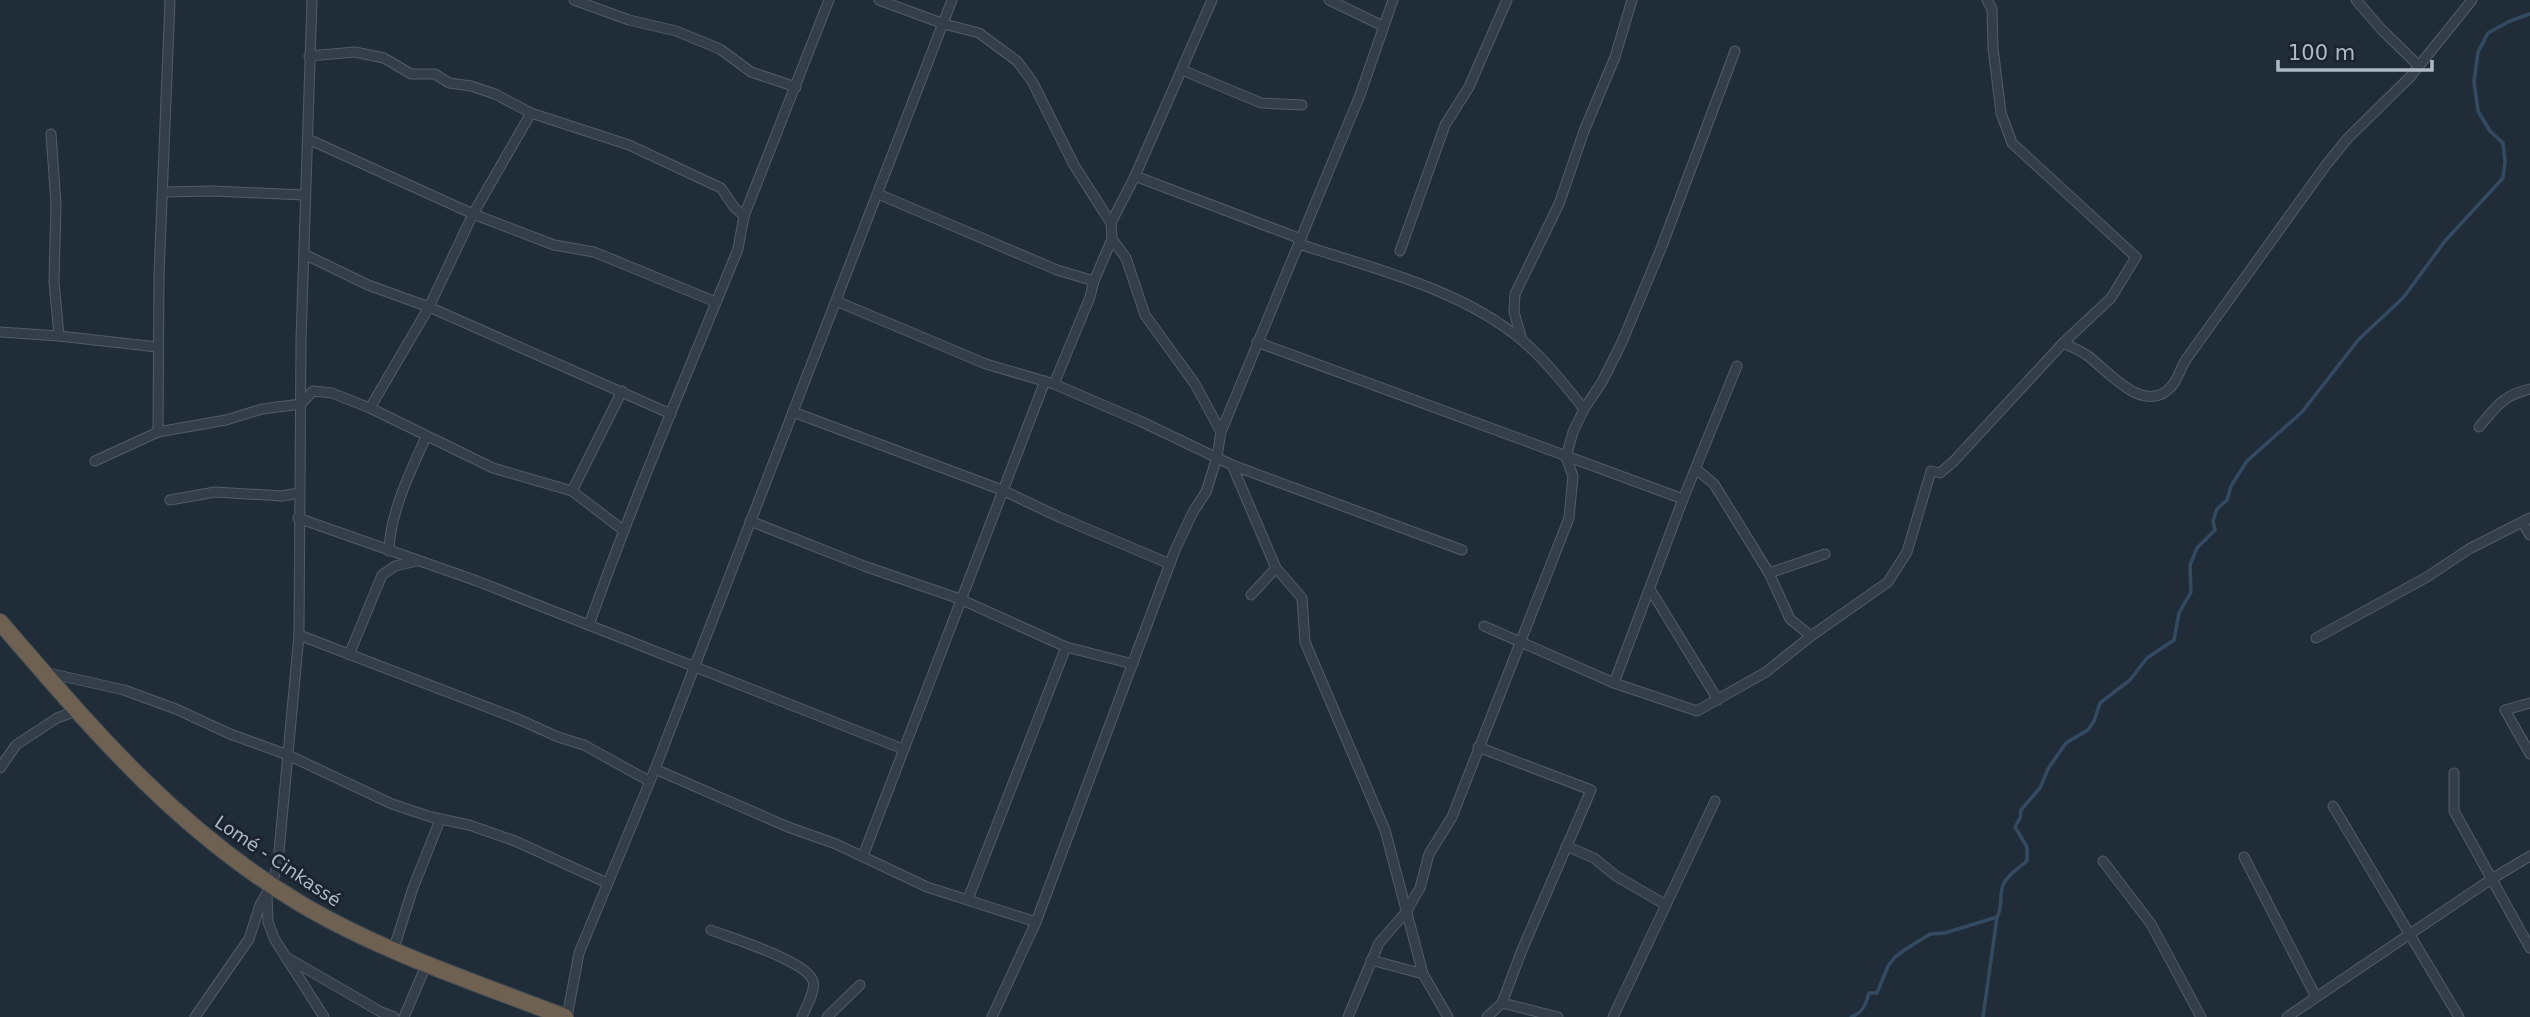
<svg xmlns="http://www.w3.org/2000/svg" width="2530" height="1017" font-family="'DejaVu Sans',sans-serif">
<rect width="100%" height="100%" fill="#202d39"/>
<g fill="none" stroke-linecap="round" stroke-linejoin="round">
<g stroke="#344a61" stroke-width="3.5">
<path d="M1851 1017C1863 1013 1866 1004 1869 993H1877L1888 966 1895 957 1906 949 1930 934 1945 933 1997 917C2003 908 1999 895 2003 885 2007 875 2019 868 2027 861V847L2015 827 2020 818 2021 810 2040 788 2048 769 2066 743 2088 730 2094 721 2100 703 2130 680 2147 658 2174 640 2179 613 2191 592 2190 565 2197 548 2215 530 2213 521 2217 509 2227 500 2231 486 2247 461 2302 412 2359 339 2403 298 2445 241 2503 178 2505 162 2503 143 2490 131 2478 111 2474 82 2478 52 2488 33 2510 21 2530 14"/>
<path d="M1983 1017 1997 917"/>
</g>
<defs>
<g id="street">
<path d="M170 0 159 275 158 432 226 420 262 409 301 404 313 391 332 393 370 408 493 468 572 491 623 530"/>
<path d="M574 0 629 20 676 31 720 49 751 72 796 87"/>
<path d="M879 0 944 24 979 33 1017 61 1032 81 1074 165 1111 223 1112 239 1126 258 1145 315 1195 384 1221 432 1217 457 1206 492 1193 512 1175 550 1036 922 992 1017"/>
<path d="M1329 0 1383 26"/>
<path d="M2356 0 2381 29 2419 66"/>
<path d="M309 56 355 52 384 58 411 74H435L449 83 471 86 495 94 531 113 629 145 721 188 734 207 744 216 738 249C687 374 634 498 589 625"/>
<path d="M1182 70 1261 103 1302 105"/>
<path d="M51 134 56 204 54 282 59 336"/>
<path d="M308 139 473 214 554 245 594 252 716 302"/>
<path d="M1135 176 1301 239"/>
<path d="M163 192 213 191 304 195"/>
<path d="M878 194 1057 270 1094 281 1112 239"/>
<path d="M744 216 829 0"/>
<path d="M1111 223 1135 176 1212 0"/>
<path d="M1299 244C1375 269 1461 289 1523 341 1546 361 1565 385 1584 409"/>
<path d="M1400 251 1445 125 1469 87 1507 0"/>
<path d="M304 254 368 285 429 307 671 414"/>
<path d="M836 301 986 364 1054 384 1140 421 1232 465 1462 550"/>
<path d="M0 332 59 336 157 347"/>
<path d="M1522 340 1514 312 1515 294 1559 204 1584 131 1615 57 1632 0"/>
<path d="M1257 342 1683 499"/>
<path d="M2063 343C2072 347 2081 351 2088 356 2108 371 2144 416 2171 387 2178 380 2181 366 2187 358L2326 165 2348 138 2410 77 2472 0"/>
<path d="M1054 384 1090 297 1094 281"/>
<path d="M370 408 429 307 473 214 531 113"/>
<path d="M793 412 1002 490 1059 517 1170 564"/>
<path d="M2479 427C2496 407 2503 395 2530 389"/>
<path d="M1221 432 1360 95 1393 0"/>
<path d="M95 461 158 432"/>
<path d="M1232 465 1276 568 1302 598 1305 642 1385 830 1423 974 1448 1017"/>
<path d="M1696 469 1714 484 1769 573 1790 619 1811 636"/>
<path d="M572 491 622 391"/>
<path d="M170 500 215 492 282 496 299 493"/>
<path d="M298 518 477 581 903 749"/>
<path d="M750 521 864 566 960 599 1066 647 1133 664"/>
<path d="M2522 522 2530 535"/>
<path d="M389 551C390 513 410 472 426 437"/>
<path d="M1769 573 1825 554"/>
<path d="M1650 589 1718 700"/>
<path d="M1251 595 1276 568"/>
<path d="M1484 626 1614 683 1697 711 1766 672 1811 636 1888 582 1907 552 1931 471 1940 473 1953 462 2063 343 2111 298 2136 257 2012 143 2001 113 1993 48 1992 9 1987 0"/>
<path d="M299 635 518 719 558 737 584 745 649 781"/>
<path d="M2316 638 2427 577 2469 549 2530 518"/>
<path d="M349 655 382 575 395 566 417 561"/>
<path d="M44 672 124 690 176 709 230 734 288 755 392 804 431 817 469 825 515 841 607 883"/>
<path d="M1614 683 1683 499 1737 366"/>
<path d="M2530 703 2505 710 2530 754"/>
<path d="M1478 747 1591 790 1522 950 1502 1003 1487 1017"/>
<path d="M0 768 16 745 57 718 76 711"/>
<path d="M655 769 788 827 836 844 927 887 1036 922"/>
<path d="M2454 773V811L2530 948"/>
<path d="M2333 806 2459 1017"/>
<path d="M1566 846 1594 858 1616 876 1666 905"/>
<path d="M863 856 1045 381"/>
<path d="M2244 857 2316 997"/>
<path d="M2103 861 2151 924 2201 1017"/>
<path d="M267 895 268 922 275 940 324 1017"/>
<path d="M968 899 1066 647"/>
<path d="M711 930C731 938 807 961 813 981 816 991 806 1007 802 1017"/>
<path d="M394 948 413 888 440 820"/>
<path d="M286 957 381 1012 394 1017"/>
<path d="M1371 960 1423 974"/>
<path d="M1502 1003 1558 1017"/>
<path d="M195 1017 249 939 260 905 272 884 278 862 299 635 301 340 312 0"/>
<path d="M404 1017 427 963"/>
<path d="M567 1017 579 953 655 769 952 0"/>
<path d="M827 1017 860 985"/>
<path d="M1348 1017 1379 943 1407 911 1414 898 1420 888 1429 854 1452 817 1569 518 1573 476 1566 457 1573 432 1584 409 1602 382 1622 342 1662 246 1735 51"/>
<path d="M1613 1017 1715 801"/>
<path d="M2287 1017 2490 880 2530 856"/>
</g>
<path id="highway" d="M0 622C94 731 176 829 301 904 382 952 477 983 565 1017"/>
</defs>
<use href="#street" stroke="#525c67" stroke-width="11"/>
<use href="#highway" stroke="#3f4954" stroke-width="18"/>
<use href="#street" stroke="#343e49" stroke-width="9"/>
<use href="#highway" stroke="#6f6151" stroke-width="16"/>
</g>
<g text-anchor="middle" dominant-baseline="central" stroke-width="6" stroke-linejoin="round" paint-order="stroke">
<g font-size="18" fill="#afb9c6" stroke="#1a232e">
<text transform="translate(278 861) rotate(34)">Lomé - Cinkassé</text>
</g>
</g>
<path d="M2278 60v10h154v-10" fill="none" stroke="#afb9c6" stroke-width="3.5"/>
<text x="2288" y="60" font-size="21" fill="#afb9c6" stroke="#1a232e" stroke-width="5" paint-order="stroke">100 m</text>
</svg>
